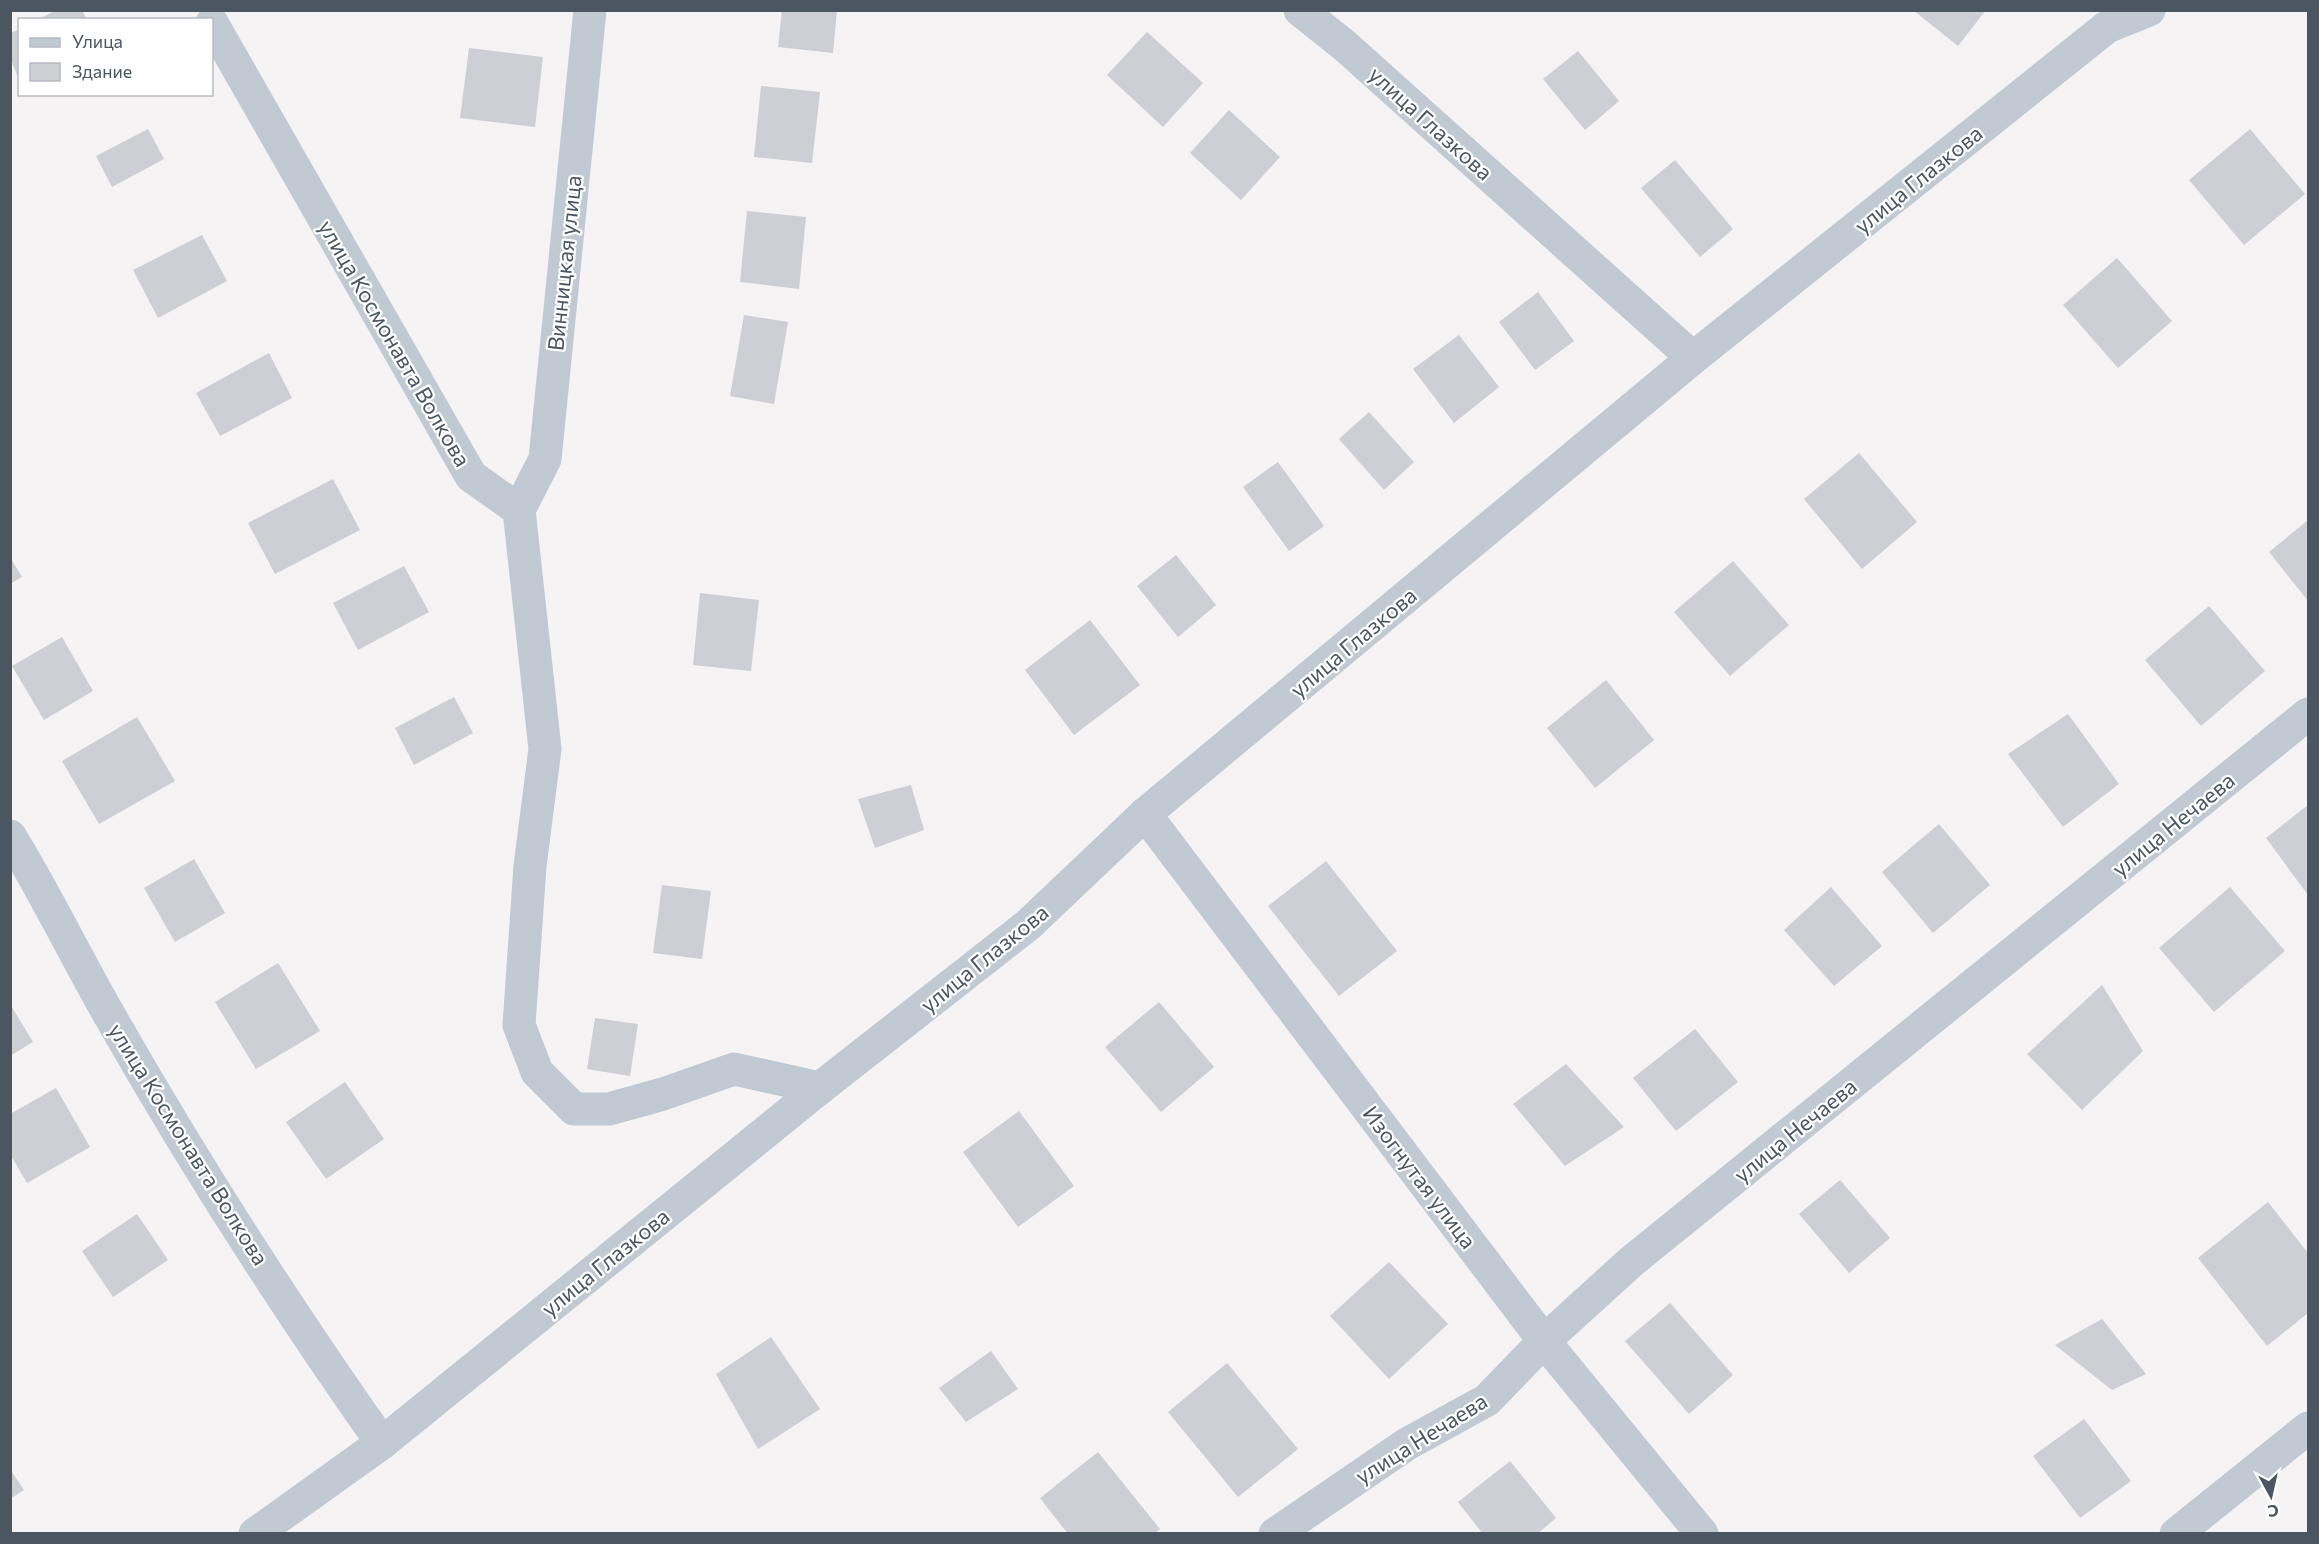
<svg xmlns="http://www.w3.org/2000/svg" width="2319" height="1544" font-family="Commissioner,sans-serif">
<rect width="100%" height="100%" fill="#f5f3f3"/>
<g fill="#cdcfd5">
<path d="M56 10H82L87 20H38Z"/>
<path d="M782 10H837L833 53 778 47Z"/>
<path d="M1913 10H1986L1958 46Z"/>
<path d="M20 29V80H19L10 57V33Z"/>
<path d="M1147 32 1203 83 1163 127 1107 75Z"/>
<path d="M469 48 543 57 535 127 460 118Z"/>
<path d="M1578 51 1619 101 1585 130 1543 79Z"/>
<path d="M761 86 820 92 812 163 754 157Z"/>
<path d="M1229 110 1280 157 1241 200 1190 153Z"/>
<path d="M148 129 164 159 112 187 96 156Z"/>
<path d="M2250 129 2305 194 2244 245 2189 180Z"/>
<path d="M1675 160 1733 229 1700 257 1641 188Z"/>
<path d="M747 211 806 217 799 289 740 282Z"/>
<path d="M202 235 227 281 158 318 133 270Z"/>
<path d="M2117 258 2172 321 2118 368 2063 305Z"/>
<path d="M1538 292 1574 341 1535 370 1499 322Z"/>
<path d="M744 315 788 322 774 404 730 396Z"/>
<path d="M1459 335 1499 387 1454 423 1413 369Z"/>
<path d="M269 353 292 398 220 436 196 393Z"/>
<path d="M1369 412 1414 462 1384 490 1339 439Z"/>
<path d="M1859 453 1917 522 1862 569 1804 499Z"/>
<path d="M1278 462 1324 526 1289 551 1243 487Z"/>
<path d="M333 479 360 530 275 574 248 523Z"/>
<path d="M2308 520V601L2269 552Z"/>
<path d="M1176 555 1216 605 1178 637 1137 586Z"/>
<path d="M10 557 22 577 10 584Z"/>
<path d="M1733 561 1789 625 1730 676 1674 612Z"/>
<path d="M404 566 429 612 358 650 333 603Z"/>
<path d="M700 593 759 600 751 671 693 665Z"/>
<path d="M2209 606 2265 671 2201 726 2145 660Z"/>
<path d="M1090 620 1140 685 1074 735 1025 670Z"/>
<path d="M62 637 93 691 44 720 12 666Z"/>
<path d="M1606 680 1654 740 1595 788 1547 728Z"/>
<path d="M454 697 473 733 414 765 395 728Z"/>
<path d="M2068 714 2119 784 2063 827 2008 754Z"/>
<path d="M137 717 175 781 99 824 62 761Z"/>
<path d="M911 785 924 830 875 848 858 799Z"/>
<path d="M2308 805V895L2266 838Z"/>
<path d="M1939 824 1990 885 1933 933 1882 872Z"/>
<path d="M194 859 225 913 175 942 144 888Z"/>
<path d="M1326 861 1397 951 1339 996 1268 906Z"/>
<path d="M662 885 711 891 702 959 653 953Z"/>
<path d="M1831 887 1882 946 1834 986 1784 930Z"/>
<path d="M2230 887 2285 951 2214 1012 2159 948Z"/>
<path d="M278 963 320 1031 256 1069 215 1002Z"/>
<path d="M2102 985 2143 1051 2082 1110 2027 1054Z"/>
<path d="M1159 1002 1214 1067 1161 1112 1105 1047Z"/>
<path d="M10 1004 33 1042 10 1056Z"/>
<path d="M595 1018 638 1024 630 1076 587 1069Z"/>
<path d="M1695 1029 1738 1082 1676 1131 1633 1078Z"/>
<path d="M1566 1064 1624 1127 1565 1166 1513 1104Z"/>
<path d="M345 1082 384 1139 326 1179 286 1122Z"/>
<path d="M56 1088 90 1147 27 1183 10 1154V1114Z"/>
<path d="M1019 1111 1074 1186 1018 1227 963 1152Z"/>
<path d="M1840 1180 1890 1238 1849 1273 1799 1214Z"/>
<path d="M2268 1202 2308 1253V1313L2267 1346 2198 1258Z"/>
<path d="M137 1214 168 1260 113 1297 82 1251Z"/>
<path d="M1389 1262 1448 1324 1389 1379 1330 1316Z"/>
<path d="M1670 1303 1733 1375 1689 1414 1625 1341Z"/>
<path d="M2102 1319 2146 1374 2112 1390 2055 1345Z"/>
<path d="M771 1337 820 1409 758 1449 716 1374Z"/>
<path d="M991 1351 1018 1389 966 1422 939 1388Z"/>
<path d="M1227 1363 1298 1449 1238 1497 1168 1412Z"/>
<path d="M2084 1419 2131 1481 2080 1518 2033 1456Z"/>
<path d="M1098 1452 1160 1529 1154 1534H1068L1040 1498Z"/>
<path d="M1510 1461 1556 1518 1537 1534H1483L1458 1502Z"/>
<path d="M10 1469 24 1490 10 1499Z"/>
</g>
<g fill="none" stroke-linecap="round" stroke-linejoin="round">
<g stroke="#c1cad2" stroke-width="33">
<path d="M1300 10 1344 45 1693 358"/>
<path d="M212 23 471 476 519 510 545 749 530 866 519 1025 537 1072 574 1109H609L663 1094 734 1069 820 1088"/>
<path d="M519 510 545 459 590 10"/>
<path d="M1145 814 1544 1341 1702 1534"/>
<path d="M10 836C45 893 74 953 107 1011 191 1159 284 1304 382 1443"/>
<path d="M255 1534 382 1443 820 1088 1028 925 1145 814 1693 358 2107 27 2149 10"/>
<path d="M1275 1534 1407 1444 1487 1400 1544 1341 1632 1261 2308 714"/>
<path d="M2176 1534 2308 1428"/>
</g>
</g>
<g text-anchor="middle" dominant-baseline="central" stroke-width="4.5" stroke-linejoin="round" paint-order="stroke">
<g font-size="22" fill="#4a5661" stroke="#fff">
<text transform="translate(1431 123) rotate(42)">улица Глазкова</text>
<text transform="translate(1918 179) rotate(-39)">улица Глазкова</text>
<text transform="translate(564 263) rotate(-84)">Винницкая улица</text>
<text transform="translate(395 343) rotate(60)">улица Космонавта Волкова</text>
<text transform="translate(1353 642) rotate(-40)">улица Глазкова</text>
<text transform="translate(2173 824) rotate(-39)">улица Нечаева</text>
<text transform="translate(984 958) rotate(-39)">улица Глазкова</text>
<text transform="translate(1795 1130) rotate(-39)">улица Нечаева</text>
<text transform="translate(189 1144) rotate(58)">улица Космонавта Волкова</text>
<text transform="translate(1420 1177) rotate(53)">Изогнутая улица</text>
<text transform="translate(605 1262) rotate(-39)">улица Глазкова</text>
<text transform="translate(1421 1438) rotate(-32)">улица Нечаева</text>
</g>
</g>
<rect width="2319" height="1544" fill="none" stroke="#4a5661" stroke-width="24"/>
<rect x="18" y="18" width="195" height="78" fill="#ffffff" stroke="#b7bbc0" stroke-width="1.5"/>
<rect x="30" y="38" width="30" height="9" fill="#c1cad2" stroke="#b7bbc0" stroke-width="1.5"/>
<text x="72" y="48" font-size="18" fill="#4a5661">Улица</text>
<rect x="30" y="63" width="30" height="18" fill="#cdcfd5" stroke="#b7bbc0" stroke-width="1.5"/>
<text x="72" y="78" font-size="18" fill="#4a5661">Здание</text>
<g transform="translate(2271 1496) rotate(172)" stroke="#ffffff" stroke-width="4.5" paint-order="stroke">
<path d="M0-4.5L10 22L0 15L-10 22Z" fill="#4a5661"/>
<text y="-9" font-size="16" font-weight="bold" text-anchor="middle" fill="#4a5661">С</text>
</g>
</svg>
